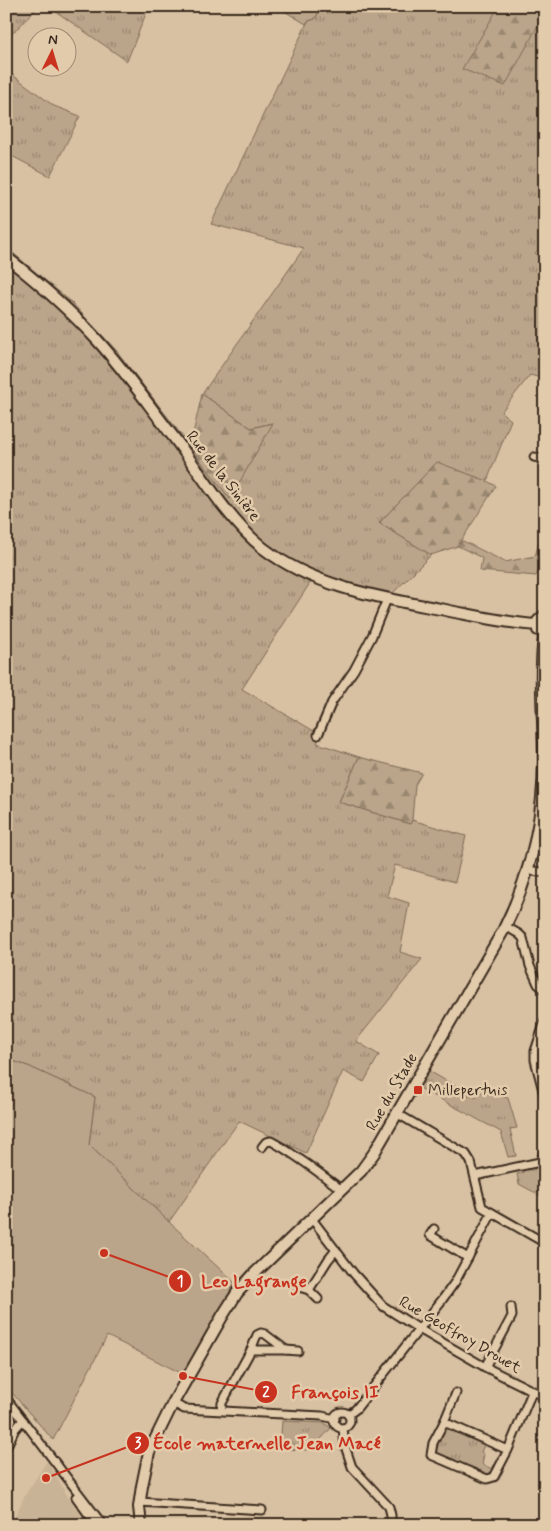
<svg xmlns="http://www.w3.org/2000/svg" width="551" height="1531" font-family="Mynerve,sans-serif">
<defs>
<pattern id="grass-tufts" width="24" height="20" patternUnits="userSpaceOnUse" patternTransform="scale(1.25)"><rect width="24" height="20" fill="#bba58a"/><path d="M3 7l-1-3M5 7V3M7 7l1-3M15 17l-1-3M17 17v-4M19 17l1-3" fill="none" stroke="#998770"/></pattern>
<pattern id="forest-firs" width="22" height="20" patternUnits="userSpaceOnUse" patternTransform="scale(1.25)"><rect width="22" height="20" fill="#bba58a"/><path d="M5 1l3.5 6h-7zM16 11l3.5 6h-7z" fill="#998770"/></pattern>
</defs>
<rect width="100%" height="100%" fill="#d8c1a3"/>
<filter id="ink" filterUnits="userSpaceOnUse"><feTurbulence type="fractalNoise" baseFrequency=".02" numOctaves="2"/><feDisplacementMap in="SourceGraphic" scale="10" xChannelSelector="R" yChannelSelector="G"/><feConvolveMatrix kernelMatrix="1 2 1 2 8 2 1 2 1" color-interpolation-filters="sRGB"/></filter>
<g filter="url(#ink)">
<path fill="#c9b396" d="M47 1461 68 1497 82 1516 88 1520 86 1525H11L25 1495Z"/>
<g fill="url(#grass-tufts)" stroke="#7b6854">
<path d="M6 6H39L6 40Z"/>
<path d="M48 6H149L127 61Z"/>
<path d="M322 6H545V242L535 253 545 261V379L530 375 501 412 511 420 487 481 437 463 379 523 431 555 393 593 352 585 317 572 242 689 321 735 317 743 359 757 339 802 410 824 412 820 466 836 455 882 395 865 387 896 409 903 400 952 422 959 356 1041 379 1055 364 1082 343 1071 306 1153 239 1121 169 1222 89 1145 95 1097 28 1066 6 1059V247L71 302 116 350 230 498 272 423 251 428 202 394 304 248 211 224 308 21 315 19Z"/>
<path d="M6 70 54 106 80 116 50 176 6 153Z"/>
<path d="M429 1071 476 1098 481 1092 508 1098 517 1128 510 1129 516 1156 508 1157 501 1132 418 1087Z"/>
<path d="M542 1164 545 1166V1198L519 1184 517 1174 523 1173V1169Z"/>
<path d="M282 1421 324 1423 331 1428 311 1450 280 1449Z"/>
<path d="M449 1426 485 1443 481 1452 484 1454 482 1464 492 1469 494 1465 496 1466 493 1475 487 1476 436 1454 434 1450 443 1429Z"/>
</g>
<g fill="url(#forest-firs)" stroke="#7b6854">
<path d="M276 6H322L315 19 308 21 306 24Z"/>
<path d="M499 6H545V16L542 18 505 86 462 69Z"/>
<path d="M202 394 251 428 273 423 230 499 190 447Z"/>
<path d="M437 462 487 481 496 486 459 544 463 541 505 562 535 556 545 523V556L536 576 480 571 482 558 458 546 431 555 379 523Z"/>
<path d="M359 757 422 773 415 785 412 820 410 824 339 802Z"/>
</g>
<path fill="#bba58a" stroke="#7b6854" d="M6 1059 28 1066 95 1097 89 1145 169 1222 235 1283 183 1374 107 1336 53 1440 6 1386Z"/>
<g fill="none" stroke-linecap="round" stroke-linejoin="round">
<defs>
<g id="street">
<path d="M534 457 545 459"/>
<path d="M318 735 332 702 354 670 372 636 387 599"/>
<path d="M528 870 545 873"/>
<path d="M505 926 519 934 523 938 530 966 538 984 545 990"/>
<path d="M545 1021 535 1051V1060L545 1098"/>
<path d="M398 1114 466 1154 471 1162 482 1207 545 1243"/>
<path d="M262 1147 266 1142 271 1141C297 1155 319 1173 342 1190"/>
<path d="M475 1176 540 1162 545 1151"/>
<path d="M312 1219 354 1274 383 1306 419 1329 485 1367 545 1397"/>
<path d="M434 1229 430 1235 468 1258"/>
<path d="M299 1287 309 1290 318 1299"/>
<path d="M309 1290 328 1260 336 1250"/>
<path d="M251 1350 257 1335 261 1333 265 1334 286 1350"/>
<path d="M485 1367 512 1316 511 1307"/>
<path d="M6 1398 103 1525"/>
<path d="M173 1403 184 1409 322 1416 335 1419"/>
<path d="M221 1410 222 1403 251 1350H286L298 1351"/>
<path d="M6 1412 9 1427 8 1439"/>
<circle cx="342" cy="1420" r="8"/>
<path d="M348 1415 356 1409 442 1300 455 1282 492 1213"/>
<path d="M444 1422 456 1393"/>
<path d="M343 1428 345 1446 352 1467 389 1507 391 1515V1525"/>
<path d="M6 1448 15 1429 23 1420"/>
<path d="M508 1450 444 1422 433 1443 431 1455 487 1479 494 1477 508 1450 532 1392"/>
<path d="M76 1497 96 1525"/>
<path d="M140 1502 262 1510"/>
</g>
<g id="secondary">
<path d="M6 257C39 283 70 310 98 341 126 372 150 407 175 439 202 475 228 520 263 548 314 587 378 597 440 609 472 615 504 623 537 625"/>
<path d="M538 630V621L545 615"/>
<path d="M141 1525 139 1507 142 1486 149 1452 173 1403 223 1315 237 1293 254 1274 361 1171 374 1153 503 931C530 877 544 819 544 759 544 719 539 677 544 637"/>
</g>
</defs>
<use href="#street" stroke="#3b2a1e" stroke-width="11"/>
<use href="#secondary" stroke="#3b2a1e" stroke-width="14"/>
<use href="#street" stroke="#e2cbab" stroke-width="7"/>
<use href="#secondary" stroke="#e2cbab" stroke-width="10"/>
</g>
</g>
<rect fill="#c8321e" stroke="#e2cbab" stroke-width="2" x="413" y="1085" width="10" height="10" rx="2.5"/>
<g text-anchor="middle" dominant-baseline="central" stroke-width="5" stroke-linejoin="round" paint-order="stroke">
<g font-size="16" fill="#3b2a1e" stroke="#e2cbab">
<text transform="translate(223 476) rotate(52)">Rue de la Sinière</text>
<text transform="translate(392 1092) rotate(-60)">Rue du Stade</text>
<text transform="translate(460 1335) rotate(30)">Rue Geoffroy Drouet</text>
</g>
<g font-size="16" fill="#3b2a1e" stroke="#e2cbab" text-anchor="start">
<text x="428" y="1090">Millepertuis</text>
</g>
</g>
<path fill="none" stroke="#c8321e" stroke-width="2" d="M104 1253L180 1281M183 1376L266 1392M46 1478L138 1443"/>
<g fill="#c8321e" stroke="#e2cbab" stroke-width="2">
<circle cx="104" cy="1253" r="5"/>
<circle cx="183" cy="1376" r="5"/>
<circle cx="46" cy="1478" r="5"/>
<circle cx="180" cy="1281" r="12"/>
<circle cx="266" cy="1392" r="12"/>
<circle cx="138" cy="1443" r="12"/>
</g>
<g font-size="15" text-anchor="middle" font-weight="bold" fill="#fff">
<text x="180" y="1286">1</text>
<text x="266" y="1397">2</text>
<text x="138" y="1448">3</text>
</g>
<g font-size="18" text-anchor="middle" font-weight="bold" fill="#c8321e" stroke="#e2cbab" stroke-width="5" stroke-linejoin="round" paint-order="stroke">
<text x="254" y="1287">Leo Lagrange</text>
<text x="335" y="1398">François II</text>
<text x="267" y="1449">École maternelle Jean Macé</text>
</g>
<rect width="551" height="1531" fill="none" stroke="#e2cbab" stroke-width="25"/>
<rect x="12" y="12" width="526" height="1506" fill="none" stroke="#3b2a1e" stroke-width="2" filter="url(#ink)"/>
<g transform="translate(52 52) rotate(5)"><circle r="24" fill="#e2cbab" stroke="#9f8b73"/>
<path d="M0-4L9 19L0 12L-9 19Z" fill="#c8321e"/>
<text y="-8" font-size="14" font-weight="bold" text-anchor="middle" fill="#3b2a1e">N</text>
</g>
</svg>
